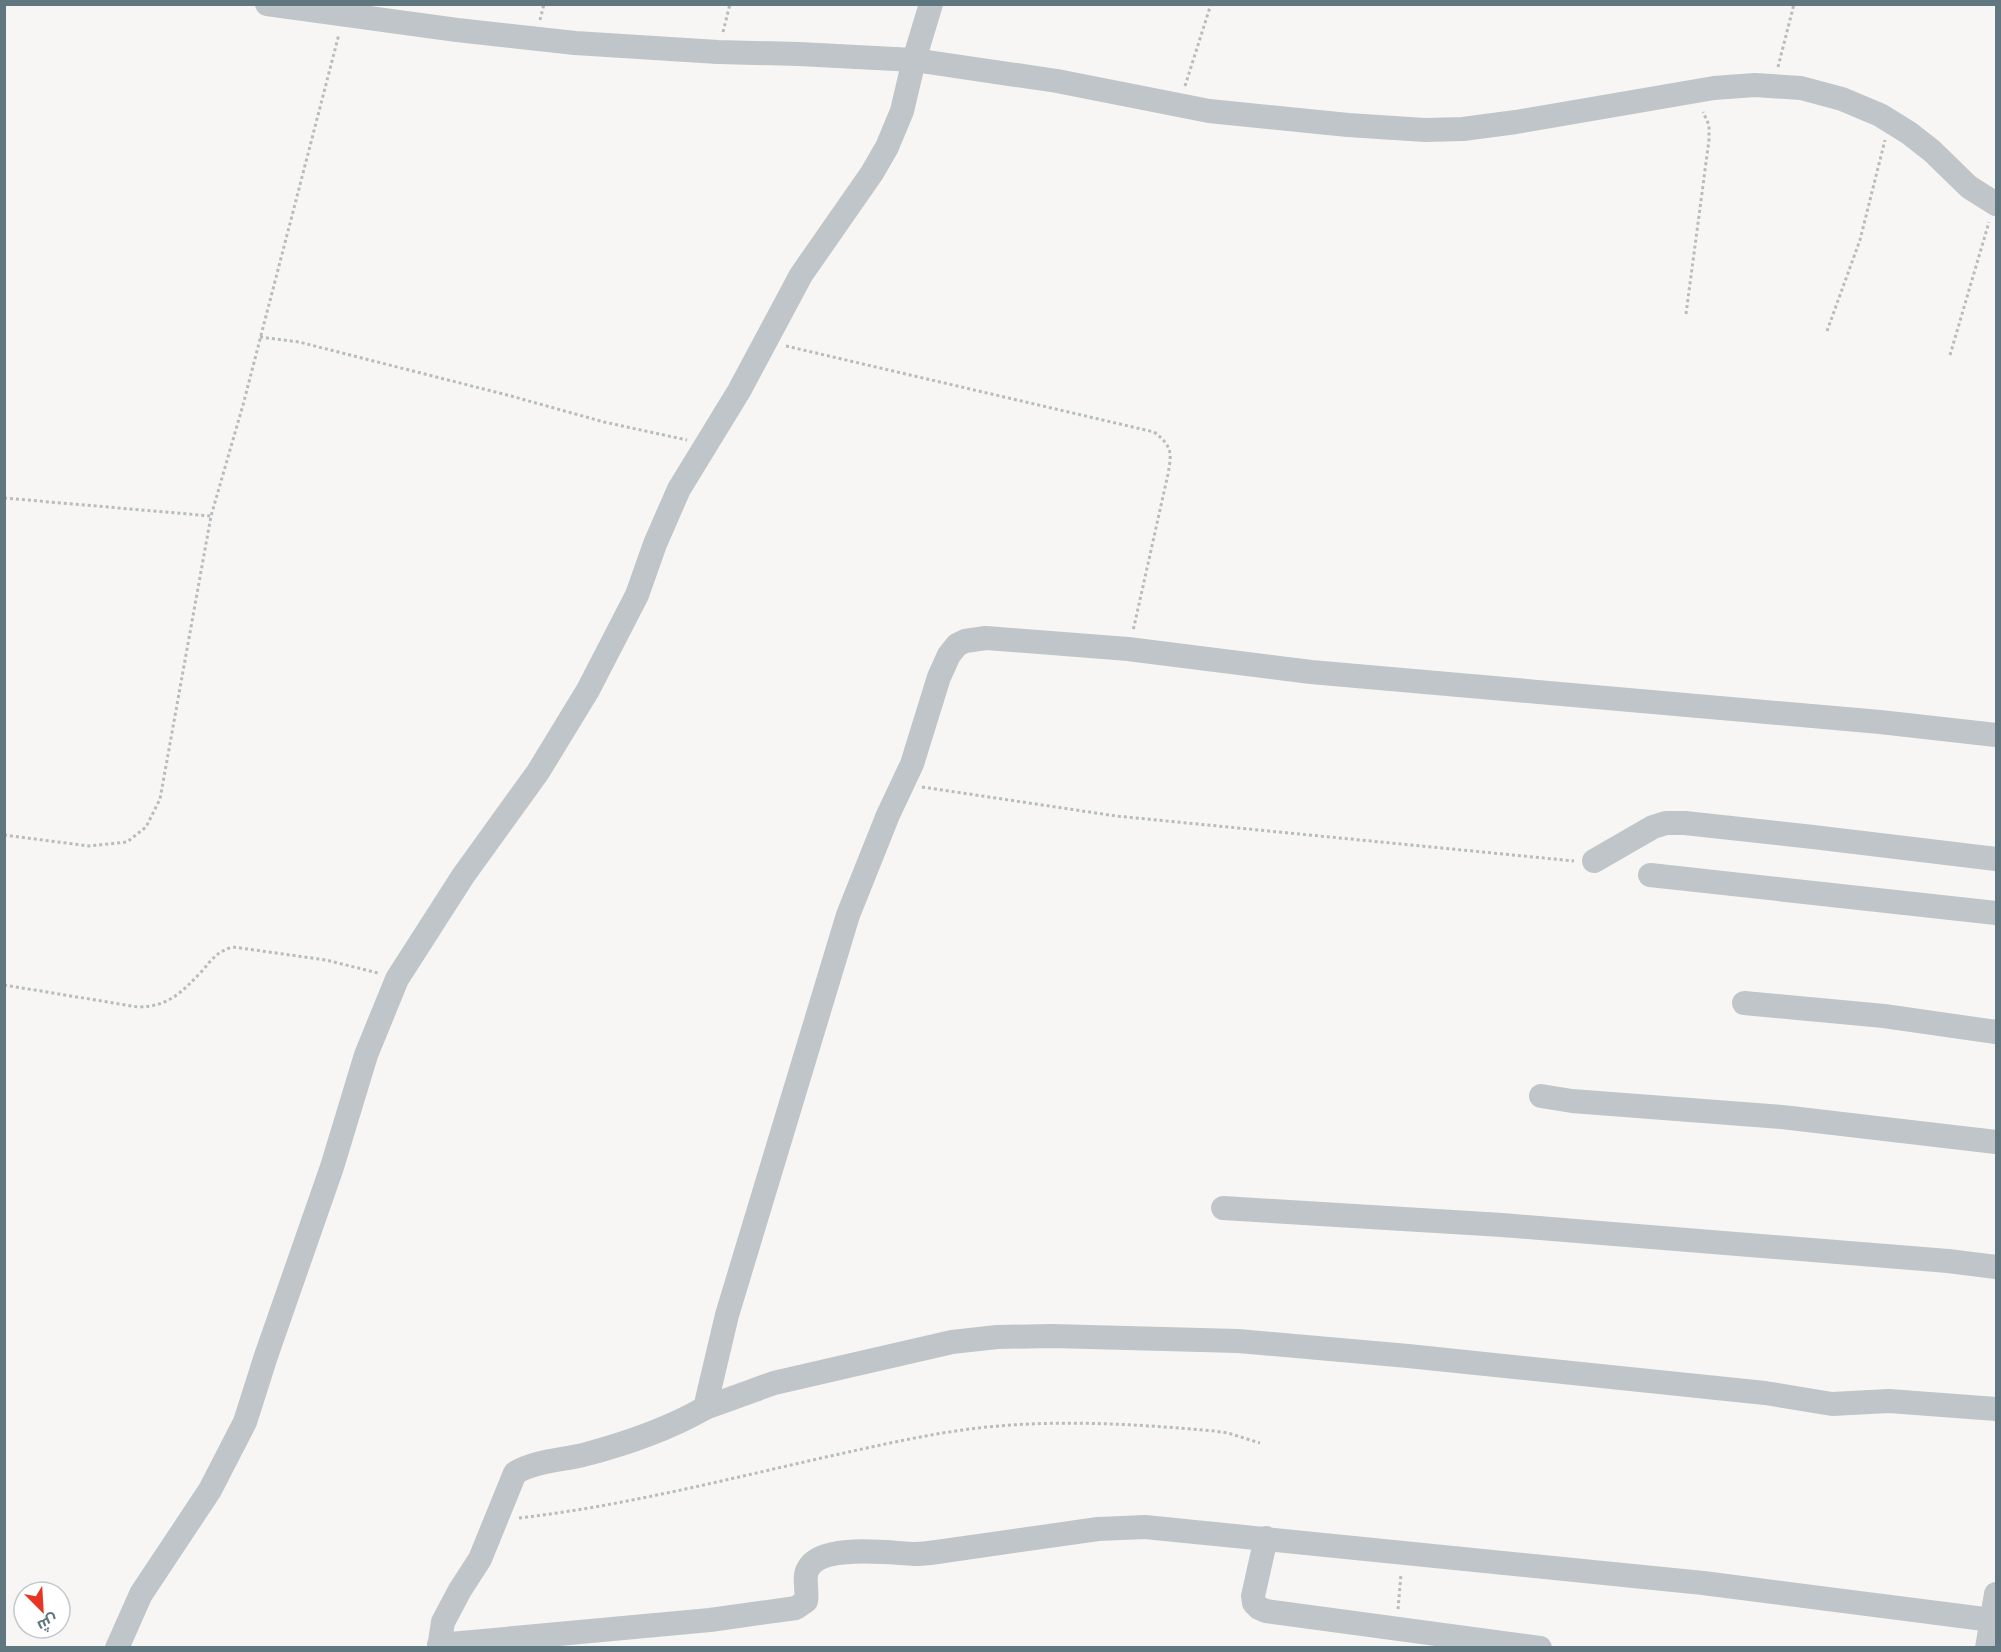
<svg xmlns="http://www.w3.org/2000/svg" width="2001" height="1652" font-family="Arial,Cairo,sans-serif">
<rect width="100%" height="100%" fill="#f7f6f4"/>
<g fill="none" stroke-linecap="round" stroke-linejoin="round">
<g stroke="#b7bcbe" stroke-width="3" stroke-dasharray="3 3" stroke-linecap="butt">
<path d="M540 20 544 4"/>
<path d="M723 32 730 4"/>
<path d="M1778 67 1794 4"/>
<path d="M1185 86 1211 4"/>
<path d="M1686 314 1709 140V125L1703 112"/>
<path d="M1827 331 1860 240 1885 140"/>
<path d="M260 337 299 342 511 396 604 422 687 440"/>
<path d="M786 346 1154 432C1172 446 1172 452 1168 474L1133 631"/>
<path d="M1950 355 1989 222"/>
<path d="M4 498 211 516"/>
<path d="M922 787 1116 816 1574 861"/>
<path d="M4 835 89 846 127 842 146 827 160 799 211 516 243 405 339 34"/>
<path d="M4 985 138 1007C169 1007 183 991 203 970 212 959 218 951 233 947L326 960 378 973"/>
<path d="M519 1518C623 1506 724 1480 826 1457 876 1446 927 1434 978 1428 1057 1419 1135 1424 1214 1431L1228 1433 1260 1443"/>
<path d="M1398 1609 1401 1574"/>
</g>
<g stroke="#bfc5c8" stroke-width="24">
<path d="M267 4 457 30 575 43 718 52 799 54 914 60 1057 81 1209 111 1348 125 1425 130 1463 129 1516 122 1714 88 1755 85 1801 88 1842 99 1880 115 1909 133 1932 151 1969 187 1996 204"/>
<path d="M1594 861 1653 827 1666 823H1685L1813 837 1996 859"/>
<path d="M1650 875 1996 913"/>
<path d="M1744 1003 1884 1016 1996 1032"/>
<path d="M1541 1096 1572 1101 1782 1117 1996 1142"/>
<path d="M1223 1208 1502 1225 1948 1261 1996 1267"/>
<path d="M705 1408 774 1383 952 1342 997 1337 1052 1336 1238 1341 1408 1356 1765 1393 1832 1404 1889 1401 1996 1409"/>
<path d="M1266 1538 1253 1596 1254 1603 1259 1608 1266 1611 1540 1648"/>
<path d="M439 1645 710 1620 796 1608 806 1601C808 1591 803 1577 808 1569 821 1543 890 1553 914 1554 922 1554 930 1553 937 1552L1098 1529 1145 1527 1703 1583 1992 1620"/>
<path d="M117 1648 141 1594 210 1490 245 1422 266 1356 332 1167 366 1055 397 979 463 876 538 772 588 690 637 595 655 544 679 489 739 391 801 275 872 173 887 147 902 111 914 60 931 4"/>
<path d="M439 1648 443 1622 460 1590 480 1559 515 1473C535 1461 561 1460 583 1455 625 1444 667 1430 705 1408L727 1315 848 915 888 815 912 764 939 677 949 655 957 645 965 641 986 638 1128 649 1311 672 1880 722 1996 735"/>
<path d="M1987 1648 1996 1594"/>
</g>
</g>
<rect width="2001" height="1652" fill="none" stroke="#617780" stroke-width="12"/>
<g transform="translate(42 1610) rotate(156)"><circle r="28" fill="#ffffff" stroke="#c0c9cc" stroke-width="1.5"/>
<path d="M0-4.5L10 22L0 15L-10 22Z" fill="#e83423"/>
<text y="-9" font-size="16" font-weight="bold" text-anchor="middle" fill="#617780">ش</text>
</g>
</svg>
